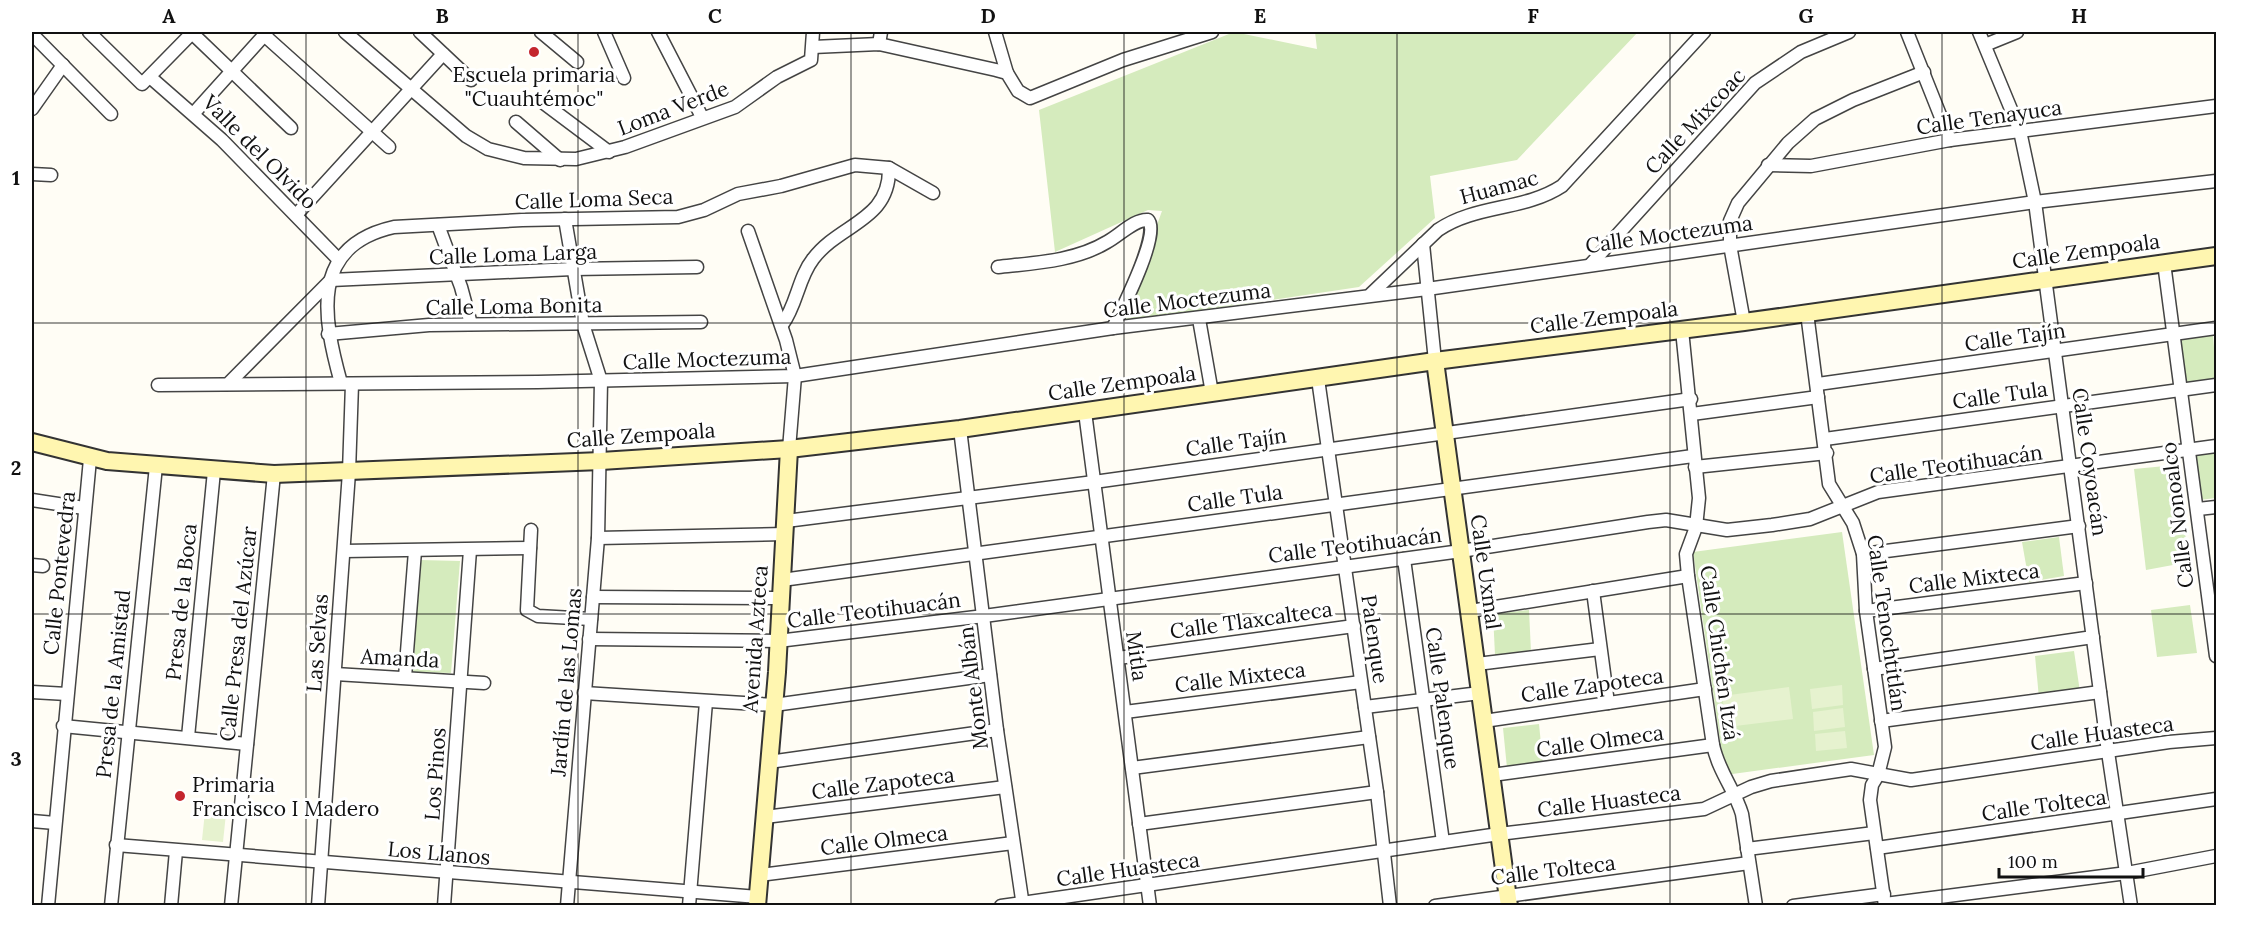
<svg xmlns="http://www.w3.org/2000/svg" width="2248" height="937" font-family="Lora,serif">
<rect width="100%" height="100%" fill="#fffdf5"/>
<g fill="#d5ebbd">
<path d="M1234 32 1317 49 1315 32H1638L1517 160 1430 176 1435 218 1359 287 1122 322 1162 211 1148 210 1055 252 1039 110Z"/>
<path d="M2213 333 2216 379 2181 385 2176 339Z"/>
<path d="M2216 451V498L2199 500 2192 454Z"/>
<path d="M2176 465 2189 562 2146 570 2134 469Z"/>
<path d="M1842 532 1874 755 1725 775 1693 552Z"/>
<path d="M2059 537 2064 576 2029 582 2022 542Z"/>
<path d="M420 560 460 561 451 673 413 672Z"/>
<path d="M2190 605 2197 653 2157 657 2151 610Z"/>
<path d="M1529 610 1531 652 1495 655 1493 614Z"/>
<path d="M2074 651 2080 692 2039 698 2035 656Z"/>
<path d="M1539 724 1543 764 1507 768 1503 728Z"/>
</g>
<g fill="#e6f2cf">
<path d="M1842 685 1843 705 1812 709 1810 689Z"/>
<path d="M1789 687 1793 719 1727 727 1722 696Z"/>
<path d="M1843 708 1845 727 1814 731 1813 712Z"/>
<path d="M1845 731 1847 748 1816 751 1815 734Z"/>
<path d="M206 802 227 804 223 842 202 840Z"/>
</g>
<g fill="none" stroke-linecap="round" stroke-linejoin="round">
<defs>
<g id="street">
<path d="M89 32 142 84 193 32"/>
<path d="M345 32 466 136 488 149 524 158 576 159 625 147 735 107 777 77 811 60 813 32"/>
<path d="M420 32 471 80"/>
<path d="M541 32 577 62"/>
<path d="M604 32 624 78"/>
<path d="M658 32 702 117"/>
<path d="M995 32 1007 73"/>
<path d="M1907 32 1950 140"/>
<path d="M1979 32 2020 131 2035 202 2108 752 2131 906"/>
<path d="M192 33 291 128"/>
<path d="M32 34 111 114"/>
<path d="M264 35 389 147"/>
<path d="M879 44 881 32"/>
<path d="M1985 45 2017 32"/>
<path d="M813 47 879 44 996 70 1007 73 1018 91 1030 98 1123 60 1212 32"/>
<path d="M150 77 222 140 338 259"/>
<path d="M541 101 609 152"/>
<path d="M32 109 63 65"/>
<path d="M194 113 267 32"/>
<path d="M516 122 560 160"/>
<path d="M1768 165 1811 166 1950 140 2216 106"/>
<path d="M32 174 51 175"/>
<path d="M296 215 443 54"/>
<path d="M565 219 583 324 601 381 598 538 567 906"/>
<path d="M438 225 461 287 471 324"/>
<path d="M748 231 786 340 795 376 789 449"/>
<path d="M1423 244 1435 361"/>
<path d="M2164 263 2216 656"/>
<path d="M1591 264 1755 83 1801 52 1849 32"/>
<path d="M998 267C1034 263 1076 261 1107 242 1119 236 1134 219 1148 220 1161 233 1121 311 1113 328"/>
<path d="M1371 294 1438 230C1476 204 1524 211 1562 186L1704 32"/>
<path d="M1807 313 1829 484 1853 523 1863 554 1866 611 1885 747 1878 775 1872 785 1870 800 1885 906"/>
<path d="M1199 319 1212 393"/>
<path d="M1744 322 1730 245V221L1738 203 1788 143 1815 119 1853 100 1924 72"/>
<path d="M782 325C797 305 798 278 813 259 840 223 890 221 889 168"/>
<path d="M1682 330 1699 498 1696 527 1686 554 1688 576 1713 745C1719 773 1735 790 1742 814L1756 906"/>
<path d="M328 334 429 325 701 322"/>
<path d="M1318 379 1377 792 1390 906"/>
<path d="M230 382 331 280 573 269 697 267"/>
<path d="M341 383C323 318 309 246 394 227L522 220 678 217 704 210 738 194 781 186 855 165 889 168 933 193"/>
<path d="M1818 384 2216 328"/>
<path d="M158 385 538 382 795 376 1113 328 1427 289 2035 202 2216 181"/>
<path d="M1085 412 1150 906"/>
<path d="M1692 414 1818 397"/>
<path d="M960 429 997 730 1023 906"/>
<path d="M1825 439 2216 385"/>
<path d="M1695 467 1827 453"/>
<path d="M32 500 84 508"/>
<path d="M2198 509 2216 507"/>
<path d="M786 521 1094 482 1691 399"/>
<path d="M531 530 527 610 538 616 591 619"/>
<path d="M598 538 785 534"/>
<path d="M344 551 530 548"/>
<path d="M1863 554 2079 526"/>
<path d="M1404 559 1443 842"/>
<path d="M32 565 43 566"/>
<path d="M782 580 1693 456"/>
<path d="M1593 591 1608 703"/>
<path d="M593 597 781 598"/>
<path d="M1470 611 1688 576"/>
<path d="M1866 611 2086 583"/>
<path d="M589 639 778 641 984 616 1461 551 1648 522 1666 520 1727 530 1772 525 1810 519 1878 492 2216 446"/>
<path d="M1118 658 1354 626"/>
<path d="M1477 664 1600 649"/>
<path d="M1874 669 2093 637"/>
<path d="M335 674 484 683"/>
<path d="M405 677 415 551"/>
<path d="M32 692 67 694"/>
<path d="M584 693 774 705 990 675"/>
<path d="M1365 707 1480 693"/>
<path d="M1125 712 1361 682"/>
<path d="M1484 721 1705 689"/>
<path d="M1881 721 2100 692"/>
<path d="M63 726 247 744"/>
<path d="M188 737 214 471"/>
<path d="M769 762 997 730"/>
<path d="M1132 768 1369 737"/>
<path d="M1492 775 1713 745"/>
<path d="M765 817 1005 787"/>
<path d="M32 821 55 823"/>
<path d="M1139 824 1377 792"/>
<path d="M116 845 758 897"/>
<path d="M1877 848 2216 799"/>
<path d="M1747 849 1874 833"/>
<path d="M760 875 1013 843"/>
<path d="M1885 904 2127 873 2216 856"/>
<path d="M48 906 90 459"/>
<path d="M111 906 156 466"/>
<path d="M171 906 176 851"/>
<path d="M231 906 274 474"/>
<path d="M318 906 349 472 352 384"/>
<path d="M444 906 470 550"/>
<path d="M689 906 706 702"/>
<path d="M1001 906 1499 834 1704 809 1751 787 1771 781 1851 769 1911 780 2169 742 2216 738"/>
<path d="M1435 906 1749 863"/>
<path d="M1793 906 1884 894"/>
</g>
<g id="secondary">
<path d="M1435 361 1509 906"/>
<path d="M32 442 107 461 274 474 601 461 789 449 960 429 1435 361 1744 322 2216 256"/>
<path d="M757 906 777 672 789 449"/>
</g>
</defs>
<use href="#street" stroke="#444" stroke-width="15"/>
<use href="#secondary" stroke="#333" stroke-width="20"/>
<use href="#street" stroke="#fff" stroke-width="12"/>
<use href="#secondary" stroke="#fff6b0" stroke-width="16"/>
</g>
<path fill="none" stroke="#111" stroke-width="1.5" stroke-opacity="0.55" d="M306 32V906M578 32V906M851 32V906M1124 32V906M1397 32V906M1670 32V906M1942 32V906M32 323H2216M32 614H2216"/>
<g fill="#c4262e" stroke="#fff" stroke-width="2">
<circle cx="534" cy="52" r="6"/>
<circle cx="180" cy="796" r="6"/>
</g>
<g text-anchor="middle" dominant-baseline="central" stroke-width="6" stroke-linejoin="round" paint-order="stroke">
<g font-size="21" fill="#111" stroke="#fff">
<text x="534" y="74">Escuela primaria<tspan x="534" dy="24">"Cuauhtémoc"</tspan></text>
<text x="192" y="784" text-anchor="start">Primaria<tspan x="192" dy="24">Francisco I Madero</tspan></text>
</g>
<g font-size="21" fill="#111" stroke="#fff">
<text transform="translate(673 108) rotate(-21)">Loma Verde</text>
<text transform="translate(1989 117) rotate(-8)">Calle Tenayuca</text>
<text transform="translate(1695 121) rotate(-47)">Calle Mixcoac</text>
<text transform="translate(260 152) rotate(45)">Valle del Olvido</text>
<text transform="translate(1499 187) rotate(-15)">Huamac</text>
<text transform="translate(594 199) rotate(-2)">Calle Loma Seca</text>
<text transform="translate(1669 234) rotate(-8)">Calle Moctezuma</text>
<text transform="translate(2086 251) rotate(-8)">Calle Zempoala</text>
<text transform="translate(513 254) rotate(-2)">Calle Loma Larga</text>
<text transform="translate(1187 300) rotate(-7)">Calle Moctezuma</text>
<text transform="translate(514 306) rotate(-1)">Calle Loma Bonita</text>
<text transform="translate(1604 317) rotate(-7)">Calle Zempoala</text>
<text transform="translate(2015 337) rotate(-8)">Calle Tajín</text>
<text transform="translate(707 359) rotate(-2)">Calle Moctezuma</text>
<text transform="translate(1122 383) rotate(-8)">Calle Zempoala</text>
<text transform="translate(2000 395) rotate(-8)">Calle Tula</text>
<text transform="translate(641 435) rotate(-4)">Calle Zempoala</text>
<text transform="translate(1236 442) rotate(-8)">Calle Tajín</text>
<text transform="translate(2090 462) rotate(82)">Calle Coyoacán</text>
<text transform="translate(1956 464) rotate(-8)">Calle Teotihuacán</text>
<text transform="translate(1235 498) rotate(-8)">Calle Tula</text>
<text transform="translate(2177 515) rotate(-97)">Calle Nonoalco</text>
<text transform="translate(1355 545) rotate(-7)">Calle Teotihuacán</text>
<text transform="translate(1486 572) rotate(82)">Calle Uxmal</text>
<text transform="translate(59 573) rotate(-84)">Calle Pontevedra</text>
<text transform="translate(1974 578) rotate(-7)">Calle Mixteca</text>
<text transform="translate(181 602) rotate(-84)">Presa de la Boca</text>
<text transform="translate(874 610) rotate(-7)">Calle Teotihuacán</text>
<text transform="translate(1251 620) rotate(-8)">Calle Tlaxcalteca</text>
<text transform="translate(1887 623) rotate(82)">Calle Tenochtitlán</text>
<text transform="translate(238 634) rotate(-84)">Calle Presa del Azúcar</text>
<text transform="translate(755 639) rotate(-86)">Avenida Azteca</text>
<text transform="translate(1375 639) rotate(82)">Palenque</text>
<text transform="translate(317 643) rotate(-86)">Las Selvas</text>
<text transform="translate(1720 653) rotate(82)">Calle Chichén Itzá</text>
<text transform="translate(1137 656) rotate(82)">Mitla</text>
<text transform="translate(400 658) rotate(3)">Amanda</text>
<text transform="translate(1240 677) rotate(-7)">Calle Mixteca</text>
<text transform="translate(566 682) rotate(-85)">Jardín de las Lomas</text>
<text transform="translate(113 684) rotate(-84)">Presa de la Amistad</text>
<text transform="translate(1592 685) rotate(-8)">Calle Zapoteca</text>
<text transform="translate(973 688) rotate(-97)">Monte Albán</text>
<text transform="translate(1443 698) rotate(82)">Calle Palenque</text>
<text transform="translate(2102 733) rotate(-8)">Calle Huasteca</text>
<text transform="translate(1600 741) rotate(-8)">Calle Olmeca</text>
<text transform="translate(435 774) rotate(-86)">Los Pinos</text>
<text transform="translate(883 783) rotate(-7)">Calle Zapoteca</text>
<text transform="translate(1609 801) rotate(-7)">Calle Huasteca</text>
<text transform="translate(2044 805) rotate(-8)">Calle Tolteca</text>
<text transform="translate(884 840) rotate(-7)">Calle Olmeca</text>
<text transform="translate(439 853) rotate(5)">Los Llanos</text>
<text transform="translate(1128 869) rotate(-8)">Calle Huasteca</text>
<text transform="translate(1553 870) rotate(-7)">Calle Tolteca</text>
</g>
</g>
<rect width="2248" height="937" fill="none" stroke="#ffffff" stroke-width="66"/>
<path d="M1999 868v9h144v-9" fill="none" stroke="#111111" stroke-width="3"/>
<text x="2008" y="868" font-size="18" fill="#111111" stroke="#ffffff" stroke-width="4.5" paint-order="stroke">100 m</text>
<rect x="33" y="33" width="2182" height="871" fill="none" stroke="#111" stroke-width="2"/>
<g font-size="20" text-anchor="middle" font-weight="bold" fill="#111">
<text x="169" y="23">A</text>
<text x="442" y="23">B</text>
<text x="715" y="23">C</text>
<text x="988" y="23">D</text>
<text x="1260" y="23">E</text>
<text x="1533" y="23">F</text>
<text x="1806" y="23">G</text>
<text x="2079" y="23">H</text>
<text x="16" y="185">1</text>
<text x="16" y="475">2</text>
<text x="16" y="766">3</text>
</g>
</svg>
